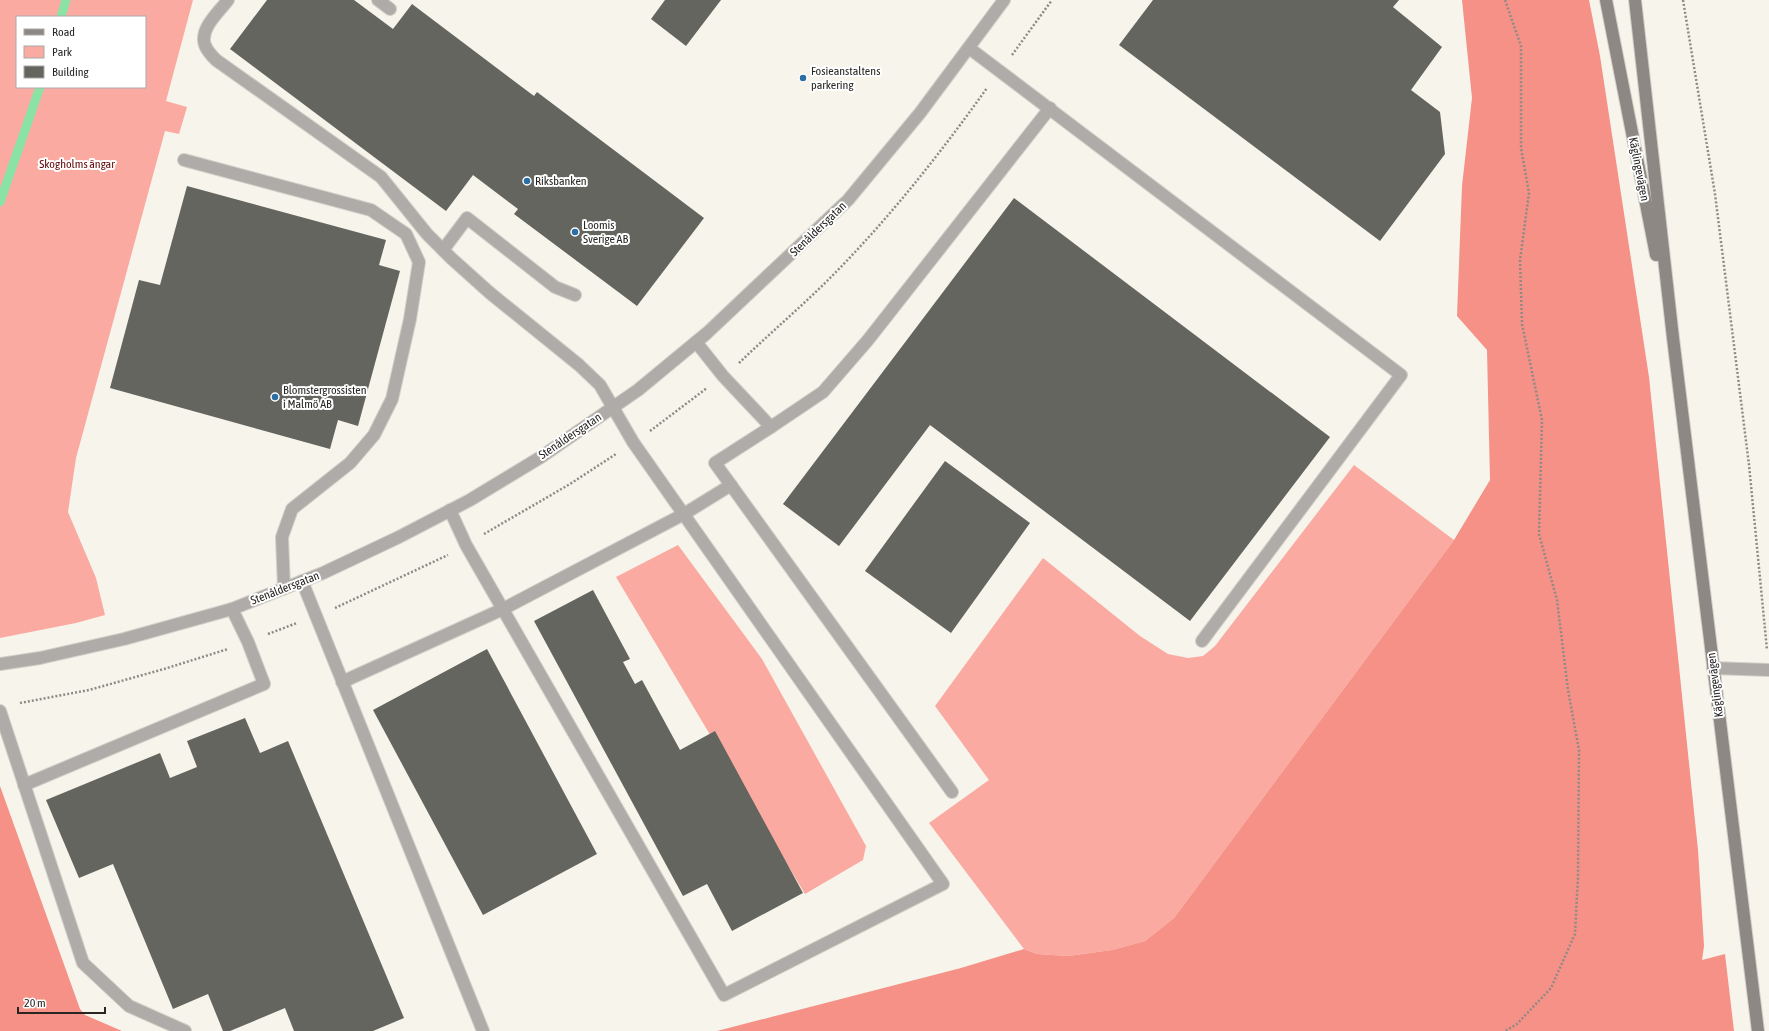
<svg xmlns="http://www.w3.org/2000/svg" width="1769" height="1031" font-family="'Asap Condensed',sans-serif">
<rect width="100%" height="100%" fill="#f7f4eb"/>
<g fill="#faaaa1" fill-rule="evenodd">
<path d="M0 0H193L166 101 187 107 179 134 165 131 76 458 68 512 96 578 105 615 76 623 0 638ZM17 17H145V87H17Z"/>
<path d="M1354 465 1454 540 1174 918 1145 941 1112 950 1068 956 1037 954 1024 949 929 823 989 780 935 706 1043 558 1140 636 1168 654 1188 658 1203 656 1215 646Z"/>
<path d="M678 545 762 659 866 846 863 860 805 894 616 577Z"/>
</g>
<g fill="#f59186">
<path d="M1462 0H1589L1600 56 1649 377 1698 850 1704 946 1702 960 1725 954 1734 1031H717L961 968 1024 949 1037 954 1068 956 1112 950 1145 941 1174 918 1454 540 1490 480 1487 350 1457 316 1462 186 1472 98Z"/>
<path d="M0 786 80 1009 85 1015 122 1031H0Z"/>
</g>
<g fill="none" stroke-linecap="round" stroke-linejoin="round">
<g stroke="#8ae3a4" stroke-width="9">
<path d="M61 17 66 0"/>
<path d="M0 202 40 87"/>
</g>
</g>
<g fill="#63655e">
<path d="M267 0H354L393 29 412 4 534 96 537 92 704 218 637 306 514 214 518 209 473 175 446 211 230 49Z"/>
<path d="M665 0H721L686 46 651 19Z"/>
<path d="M1153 0H1399L1393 7 1442 47 1411 90 1440 112 1445 154 1380 241 1119 45Z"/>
<path d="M187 186 386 240 379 265 400 271 358 426 338 420 330 449 110 388 139 280 160 285Z"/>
<path d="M1014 198 1330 437 1190 621 930 425 839 546 783 504Z"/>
<path d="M945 461 1030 523 951 633 865 571Z"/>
<path d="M593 590 630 659 623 662 635 684 642 680 680 750 715 731 803 893 732 931 707 884 683 896 534 621Z"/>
<path d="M487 649 597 854 483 915 373 710Z"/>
<path d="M245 718 260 753 288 741 404 1018 373 1031H294L285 1008 230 1031H223L208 994 173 1009 113 864 79 878 46 800 160 753 170 778 197 767 187 741Z"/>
</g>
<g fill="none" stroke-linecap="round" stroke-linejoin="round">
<defs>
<g id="service">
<path d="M228 0C219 12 199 29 205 45 207 51 212 56 216 60L381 177 427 234 451 258 490 293 579 365 600 385 633 442 943 884 724 995 466 545 450 510"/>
<path d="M378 0 390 9"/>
<path d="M969 48 1401 375 1202 641"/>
<path d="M184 160 371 210 406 234 419 262 410 319 392 399 374 435 350 463 292 509 282 537 284 588"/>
<path d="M443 250 467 218 555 287 575 295"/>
<path d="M696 342 723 376 771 427 823 392 868 340 1050 108"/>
<path d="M771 427 715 463 952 792"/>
<path d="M302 581 483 1031"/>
<path d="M1713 668 1769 670"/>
<path d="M342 682 503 609 684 514 731 485"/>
<path d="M0 711 83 963 129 1006 185 1031"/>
<path d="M24 785 264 684 248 642 232 609"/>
</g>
<path id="minor" d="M0 664 40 658 124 639 232 609 323 573 399 537 470 500 541 457 638 390 707 333 848 200 920 113 1004 0"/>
<g id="secondary">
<path d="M1606 0 1656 255"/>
<path d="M1635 0 1673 338 1758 1031"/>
</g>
</defs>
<use href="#service" stroke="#d2cfc7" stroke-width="14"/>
<use href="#minor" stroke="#d2cfc7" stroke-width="14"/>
<use href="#secondary" stroke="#d2cfc7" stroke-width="14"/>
<g stroke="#8e8b86" stroke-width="2.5" stroke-dasharray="2 2" stroke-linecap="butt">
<path d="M1505 0 1521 46V148L1529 193 1520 260 1522 324 1542 420 1539 534 1557 600 1568 690 1579 750 1578 877 1575 934 1551 988 1517 1024 1505 1031"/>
<path d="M1683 0 1715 194 1749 465 1767 650"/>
<path d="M1012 55 1052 0"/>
<path d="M739 363C766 337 795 312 822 286 883 226 937 158 987 88"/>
<path d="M650 431 707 388"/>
<path d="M484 534 570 484 616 454"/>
<path d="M335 608 448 555"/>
<path d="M268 634 297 623"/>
<path d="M20 703 89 690 164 669 228 649"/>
</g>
<use href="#service" stroke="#afaba9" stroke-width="12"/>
<use href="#minor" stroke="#afaba9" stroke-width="12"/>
<use href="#secondary" stroke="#8e8884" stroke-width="12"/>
</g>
<g fill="#2c6ea4" stroke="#fff" stroke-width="1.5">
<circle cx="803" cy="78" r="4"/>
<circle cx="527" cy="181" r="4"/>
<circle cx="575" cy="232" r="4"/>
<circle cx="275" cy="397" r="4"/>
</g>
<g text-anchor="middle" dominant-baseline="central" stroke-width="4" stroke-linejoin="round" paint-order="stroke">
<g font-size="12" fill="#282623" stroke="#fff" text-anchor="start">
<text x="811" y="71">Fosieanstaltens<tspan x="811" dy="14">parkering</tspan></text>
<text x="535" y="181">Riksbanken</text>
<text x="583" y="225">Loomis<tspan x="583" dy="14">Sverige AB</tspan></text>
<text x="283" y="390">Blomstergrossisten<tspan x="283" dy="14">i Malmö AB</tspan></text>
</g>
<g font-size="12" fill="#630809" stroke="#fff">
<text x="77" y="164">Skogholms ängar</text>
</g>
<g font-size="12" fill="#282623" stroke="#fff">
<text transform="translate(1639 169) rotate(79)">Käglingevägen</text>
<text transform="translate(818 229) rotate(-44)">Stenåldersgatan</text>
<text transform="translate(570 436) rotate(-34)">Stenåldersgatan</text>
<text transform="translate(285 588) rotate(-21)">Stenåldersgatan</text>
<text transform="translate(1715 685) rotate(-97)">Käglingevägen</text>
</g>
</g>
<rect x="16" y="16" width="130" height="72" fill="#ffffff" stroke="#a9a8a7"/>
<rect x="24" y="29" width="20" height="6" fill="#8e8884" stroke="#a9a8a7"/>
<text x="52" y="36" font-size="12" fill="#282623">Road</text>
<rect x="24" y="46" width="20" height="12" fill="#faaaa1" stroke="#a9a8a7"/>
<text x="52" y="56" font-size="12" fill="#282623">Park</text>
<rect x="24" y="66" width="20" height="12" fill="#63655e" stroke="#a9a8a7"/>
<text x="52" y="76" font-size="12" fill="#282623">Building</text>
<path d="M18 1007v6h87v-6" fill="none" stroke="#282623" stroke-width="2"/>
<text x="24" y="1007" font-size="12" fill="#282623" stroke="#ffffff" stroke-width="3" paint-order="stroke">20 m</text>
</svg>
